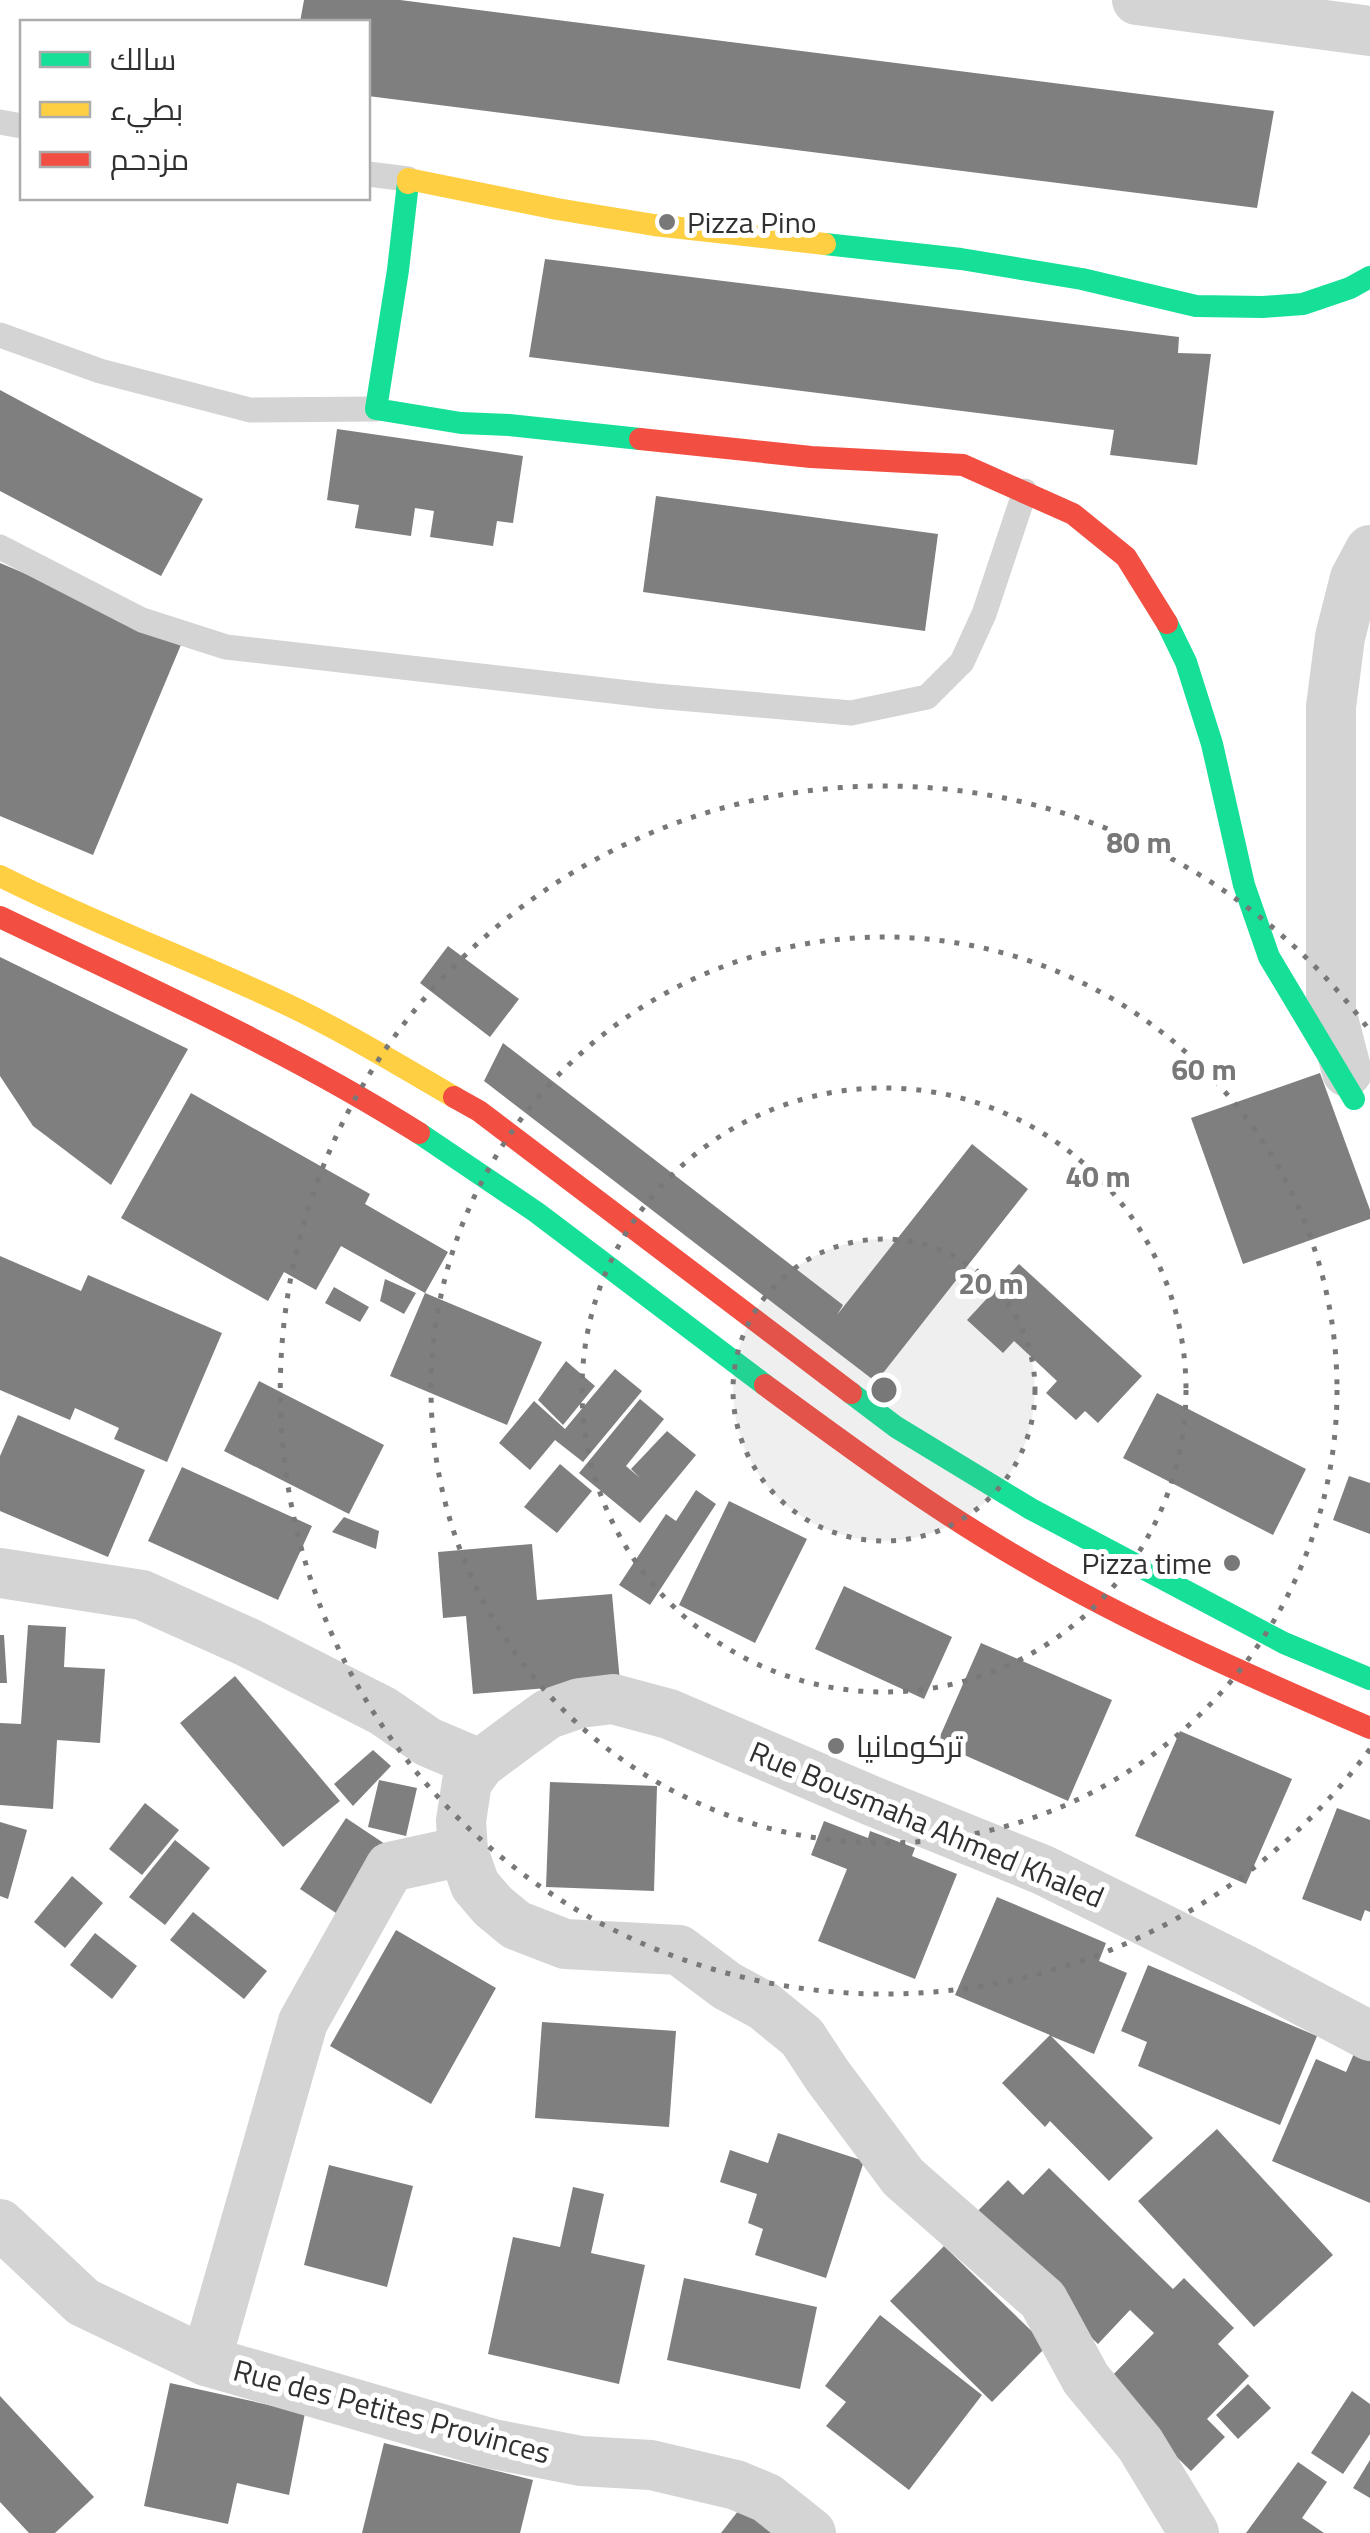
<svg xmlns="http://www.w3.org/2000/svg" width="1370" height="2533" font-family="'Titillium Web',Cairo,sans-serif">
<rect width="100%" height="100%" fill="#fff"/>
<g fill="#7f7f7f">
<path d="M304 0H400L1274 111 1257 208 368 96V22H300Z"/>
<path d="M545 259 1179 337 1178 353 1211 354 1197 465 1110 455 1114 430 529 357Z"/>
<path d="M0 390 203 499 161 576 0 491Z"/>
<path d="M337 429 523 456 513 523 497 521 493 546 430 537 434 511 415 508 411 536 355 528 359 505 327 500Z"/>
<path d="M656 496 938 534 925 631 643 592Z"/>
<path d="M0 563 183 640 93 855 0 816Z"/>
<path d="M448 946 519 999 490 1037 420 983Z"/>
<path d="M0 957 188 1049 111 1185 33 1126 0 1076Z"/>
<path d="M503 1043 843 1305 837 1315 972 1144 1028 1189 876 1382 484 1081Z"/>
<path d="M1320 1073 1370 1210V1219L1243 1264 1191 1118Z"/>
<path d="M191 1093 370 1194 365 1204 448 1252 425 1293 341 1246 316 1290 284 1272 268 1301 121 1218Z"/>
<path d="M0 1256 81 1291 88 1275 222 1333 167 1462 114 1439 119 1428 75 1408 70 1420 0 1390Z"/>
<path d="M1019 1264 1142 1376 1098 1423 1085 1411 1076 1420 1046 1393 1057 1381 1014 1341 1003 1353 967 1320Z"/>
<path d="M385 1279 416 1293 404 1314 380 1301Z"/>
<path d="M334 1287 369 1307 360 1322 325 1303Z"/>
<path d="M425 1293 542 1342 507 1425 390 1376Z"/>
<path d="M566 1361 595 1386 563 1425 538 1400Z"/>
<path d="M615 1369 642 1391 583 1462 555 1440 530 1470 499 1443 534 1401 565 1429Z"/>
<path d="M259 1381 384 1445 349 1514 224 1451Z"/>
<path d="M1157 1393 1306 1469 1273 1535 1123 1458Z"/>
<path d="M640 1399 664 1419 626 1466 640 1478 631 1469 667 1431 696 1455 640 1523 579 1473Z"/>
<path d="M18 1415 145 1470 108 1557 0 1511V1456Z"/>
<path d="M560 1464 592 1491 557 1533 524 1507Z"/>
<path d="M182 1467 312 1526 278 1600 148 1541Z"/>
<path d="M1349 1476 1370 1483V1534L1333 1520Z"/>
<path d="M696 1490 716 1504 650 1605 619 1585 666 1514 676 1521Z"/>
<path d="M729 1501 807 1539 755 1643 679 1605Z"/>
<path d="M344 1517 379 1531 376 1549 332 1532Z"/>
<path d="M532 1544 537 1600 612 1594 620 1682 473 1694 466 1616 443 1618 438 1552Z"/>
<path d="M844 1586 952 1637 924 1699 815 1649Z"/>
<path d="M28 1625 66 1627 64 1667 105 1669 100 1743 57 1740 53 1809 0 1805V1723L21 1724Z"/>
<path d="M0 1635H4L7 1683H0Z"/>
<path d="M981 1643 1112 1700 1068 1801 937 1743Z"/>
<path d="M235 1676 340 1801 283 1847 180 1723Z"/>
<path d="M1180 1731 1292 1779 1246 1884 1135 1836Z"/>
<path d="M373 1750 391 1766 353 1806 334 1784Z"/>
<path d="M379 1780 417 1788 406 1836 368 1827Z"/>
<path d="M550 1782 657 1786 654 1891 546 1887Z"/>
<path d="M145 1803 179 1830 142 1875 109 1849Z"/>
<path d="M1337 1808 1370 1820V1912L1365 1910 1361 1921 1302 1899Z"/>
<path d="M346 1818 385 1844 339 1915 300 1889Z"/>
<path d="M824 1821 868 1838 870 1831 915 1848 912 1856 957 1874 915 1979 818 1941 847 1869 811 1855Z"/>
<path d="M0 1822 27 1830 8 1899 0 1896Z"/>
<path d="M175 1840 210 1868 165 1925 129 1897Z"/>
<path d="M72 1876 103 1903 65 1948 34 1922Z"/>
<path d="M997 1897 1106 1943 1099 1961 1127 1973 1094 2054 1051 2036 1153 2138 1109 2181 1050 2121 1045 2127 1002 2083 1050 2035 955 1995Z"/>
<path d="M193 1912 267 1971 244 1999 170 1940Z"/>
<path d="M396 1930 496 1988 431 2104 330 2046Z"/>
<path d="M95 1933 137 1966 112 1999 70 1965Z"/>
<path d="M1148 1965 1317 2036 1280 2125 1138 2066 1147 2042 1121 2031Z"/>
<path d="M542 2022 676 2031 669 2127 535 2118Z"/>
<path d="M1356 2049 1370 2055V2203L1272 2161 1316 2059 1346 2072Z"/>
<path d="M1217 2129 1333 2255 1254 2327 1138 2201Z"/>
<path d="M778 2133 864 2161 826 2278 755 2255 763 2229 748 2223 757 2194 720 2182 730 2150 768 2163Z"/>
<path d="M329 2165 413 2186 387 2287 304 2265Z"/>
<path d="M1049 2168 1173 2289 1184 2278 1234 2328 1218 2344 1249 2376 1207 2419 1225 2437 1191 2471 1103 2385 1154 2333 1130 2310 1098 2344 970 2219 1008 2180 1023 2195Z"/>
<path d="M573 2187 604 2194 591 2253 645 2265 619 2384 488 2354 513 2237 560 2247Z"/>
<path d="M944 2246 1047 2346 992 2402 890 2301Z"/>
<path d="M684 2278 817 2307 800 2389 667 2360Z"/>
<path d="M880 2315 982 2395 909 2490 826 2426 846 2402 825 2386Z"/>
<path d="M170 2383 305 2413 289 2495 237 2483 228 2524 144 2506Z"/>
<path d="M1248 2384 1271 2408 1238 2439 1216 2415Z"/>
<path d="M1352 2391 1370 2404V2434L1343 2474 1311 2453Z"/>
<path d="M0 2396 94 2497 55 2533H29L0 2502Z"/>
<path d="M384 2443 533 2480 520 2533H362Z"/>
<path d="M1370 2460V2498L1353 2488Z"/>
<path d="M1298 2462 1327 2482 1302 2518 1324 2533H1246Z"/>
<path d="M742 2506 775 2533H721Z"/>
</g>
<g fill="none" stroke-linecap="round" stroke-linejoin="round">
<g stroke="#d4d4d4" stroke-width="25">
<path d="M0 122 22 126"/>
<path d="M368 174 408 179"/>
<path d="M0 335 100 371 250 410 376 409"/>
<path d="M0 547 142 620 226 647 656 696 851 713 927 697 962 662 984 614 1025 491"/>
</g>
<g stroke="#d4d4d4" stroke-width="50">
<path d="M1137 0 1370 31"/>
<path d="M1347 1072 1331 1011V707L1340 637 1355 578 1370 550"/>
<path d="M0 1573 142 1595 247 1642 383 1711 428 1742 480 1764"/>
<path d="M0 2224 83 2302 206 2361 493 2444 581 2461 651 2465 736 2485 767 2498 811 2533"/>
<path d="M206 2361 303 2022 390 1867 463 1851"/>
<path d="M1194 2533 1140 2444 1086 2379 1043 2300 903 2177 827 2075 802 2037 764 2006 727 1986 679 1950 565 1944 516 1925 493 1906 475 1885 463 1851 461 1821 467 1782 480 1764 519 1735 548 1714 580 1703 613 1699 669 1714 872 1801 1043 1870 1245 1970 1370 2036"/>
</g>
<g stroke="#16e098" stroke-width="22">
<path d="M408 183 398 270 376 409 461 423 509 425 640 439"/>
<path d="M825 244 961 259 1082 279 1196 306 1263 307 1303 304 1350 288 1370 277"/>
<path d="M1167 623 1186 662 1212 744 1244 885 1269 957 1354 1099"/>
<path d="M419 1133 536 1212 765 1385"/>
<path d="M851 1393 896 1427 1031 1509 1284 1643 1370 1679"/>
</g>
<g stroke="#ffcf43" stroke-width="22">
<path d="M408 183V179L557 209 654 225 825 244"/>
<path d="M0 876C89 921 182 956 273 998 335 1026 394 1062 454 1097"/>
</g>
<g stroke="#f24e42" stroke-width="22">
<path d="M640 439 811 457 963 465 1073 514 1126 557 1167 623"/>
<path d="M0 917C142 985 286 1049 419 1133"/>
<path d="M454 1097 479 1111 851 1393"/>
<path d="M765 1385C848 1446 932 1508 1022 1560 1133 1625 1252 1677 1370 1728"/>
</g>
</g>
<circle cx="884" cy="1390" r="151" fill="#787878" fill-opacity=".12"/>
<g fill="none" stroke="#787878" stroke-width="5" stroke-dasharray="5 10">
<circle cx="884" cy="1390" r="151"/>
<circle cx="884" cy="1390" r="302"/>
<circle cx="884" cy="1390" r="453"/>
<path d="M1370 1749A604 604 0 1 1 1370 1031"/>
</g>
<g fill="#787878" stroke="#fff" stroke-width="4">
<circle cx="667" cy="222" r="10"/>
<circle cx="1232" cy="1563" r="10"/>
<circle cx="836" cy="1746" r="10"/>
</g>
<g text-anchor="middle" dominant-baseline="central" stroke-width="10" stroke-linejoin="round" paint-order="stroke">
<g font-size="30" fill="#303030" stroke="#fff" text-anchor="start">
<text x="687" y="222">Pizza Pino</text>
<text x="1212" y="1563" text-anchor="end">Pizza time</text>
<text x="856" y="1746">تركومانيا</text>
</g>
<g font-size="30" fill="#303030" stroke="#fff">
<text transform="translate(927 1824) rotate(23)">Rue Bousmaha Ahmed Khaled</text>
<text transform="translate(392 2411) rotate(15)">Rue des Petites Provinces</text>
</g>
</g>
<circle cx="884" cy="1390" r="15" fill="#787878" stroke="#fff" stroke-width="5"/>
<g font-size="30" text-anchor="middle" font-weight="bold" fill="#787878" stroke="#fff" stroke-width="10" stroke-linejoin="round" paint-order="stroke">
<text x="1139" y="853">80 m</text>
<text x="1204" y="1080">60 m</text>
<text x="1098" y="1187">40 m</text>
<text x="991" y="1294">20 m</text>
</g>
<rect x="20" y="20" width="350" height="180" fill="#ffffff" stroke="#acacac" stroke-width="2.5"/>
<rect x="40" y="52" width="50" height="15" fill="#16e098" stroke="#acacac" stroke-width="2.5"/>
<text x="110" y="70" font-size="30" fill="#303030">سالك</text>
<rect x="40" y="102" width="50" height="15" fill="#ffcf43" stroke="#acacac" stroke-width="2.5"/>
<text x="110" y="120" font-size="30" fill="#303030">بطيء</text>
<rect x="40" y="152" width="50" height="15" fill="#f24e42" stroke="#acacac" stroke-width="2.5"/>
<text x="110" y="170" font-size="30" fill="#303030">مزدحم</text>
</svg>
